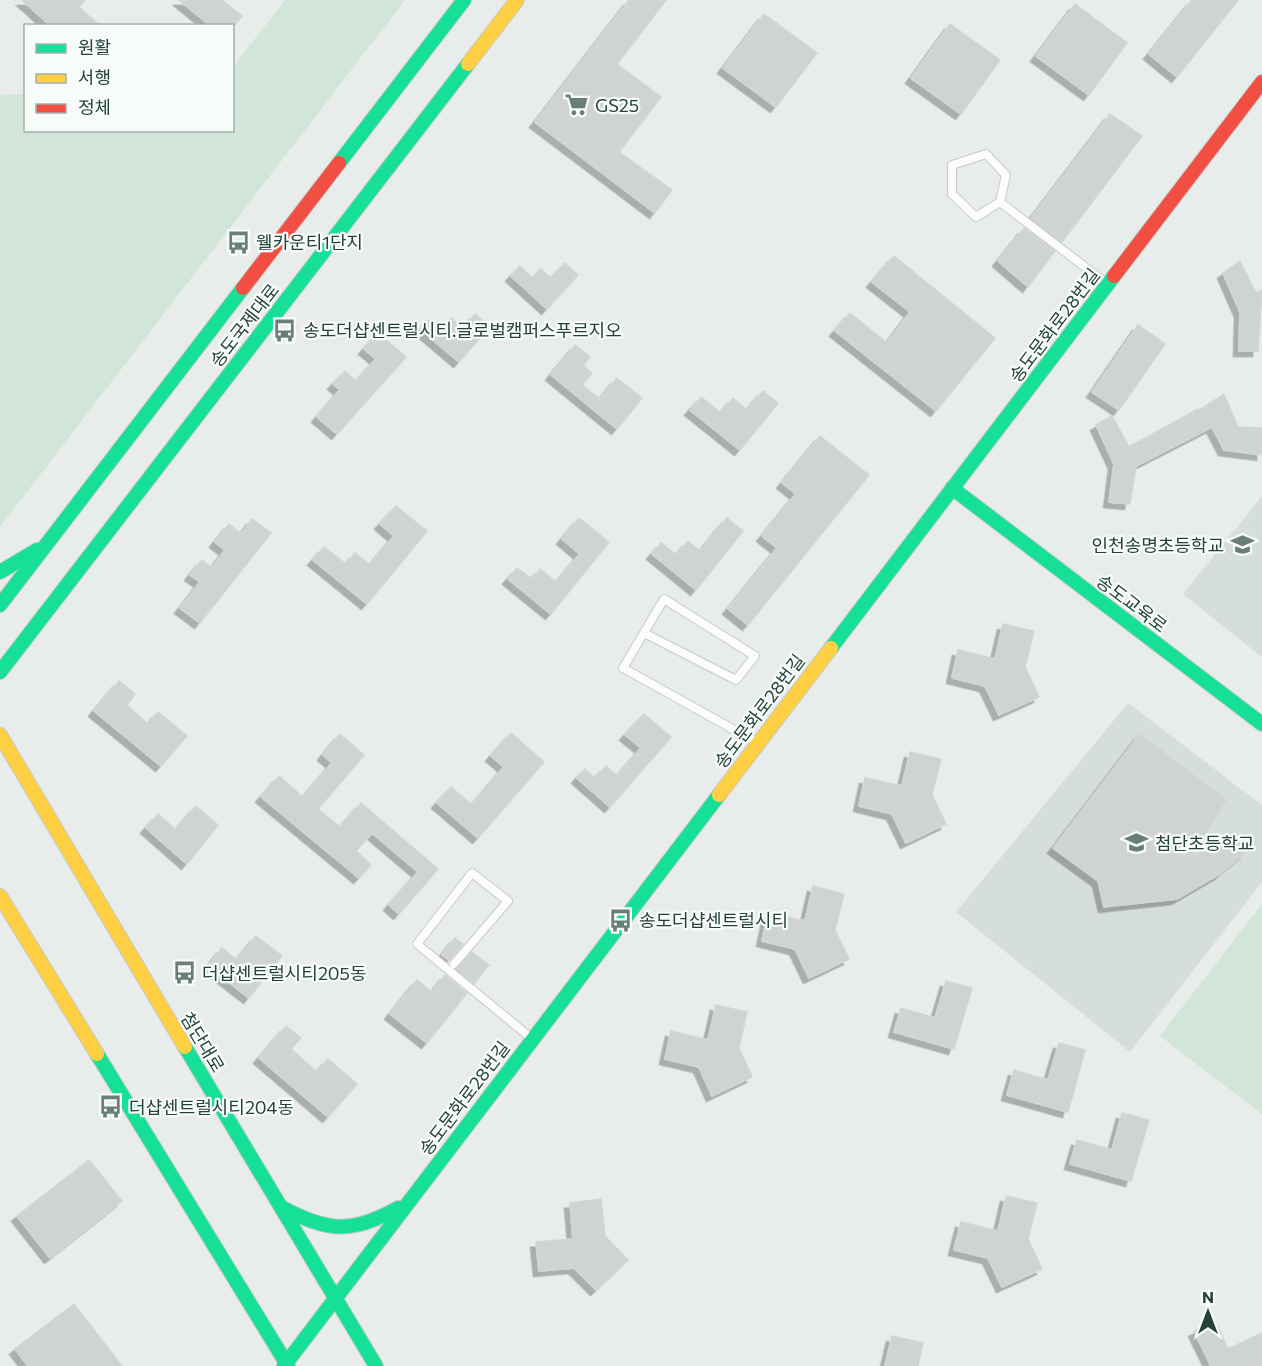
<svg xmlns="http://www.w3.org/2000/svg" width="1262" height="1366" font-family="Commissioner,'Noto Sans KR',sans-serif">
<defs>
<filter id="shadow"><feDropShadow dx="-5.5" dy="5.5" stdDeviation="0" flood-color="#0004"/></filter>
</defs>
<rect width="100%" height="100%" fill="#e8edeb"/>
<g fill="#d6dedb">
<path d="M1262 496V657L1183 594Z"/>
<path d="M1128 703 1262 805V882L1130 1052 956 912Z"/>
</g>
<g fill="#d1e6d8">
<path d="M285 0H405L0 527V95L25 94 26 130H232L233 67Z"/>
<path d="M1262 904V1114L1160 1036Z"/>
</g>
<g fill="#cfd4d2" stroke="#d1d6d4" stroke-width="1.5" filter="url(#shadow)">
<path d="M22 0H85L79 7 100 26H51Z"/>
<path d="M179 0H222L242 16 234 26H211Z"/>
<path d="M629 0H666L617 64 661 97 619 152 672 190 655 213 535 122Z"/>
<path d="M1192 0H1238L1177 77 1149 54Z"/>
<path d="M1075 4 1127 43 1089 95 1036 56Z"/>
<path d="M764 14 817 53 776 107 723 68Z"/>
<path d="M950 24 1000 60 961 114 911 78Z"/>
<path d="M1110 114 1142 136 1062 242 1031 218Z"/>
<path d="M1024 228 1055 251 1028 287 998 261Z"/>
<path d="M894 256 995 338 936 411 835 331 850 313 887 343 910 312 872 282Z"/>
<path d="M1240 261 1256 293 1262 290 1258 351H1239L1240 312 1223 273Z"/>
<path d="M565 263 578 275 547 309 511 276 520 266 532 278 541 269 551 278Z"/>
<path d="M475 314 490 326 459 362 420 329 429 320 441 330 451 318 463 328Z"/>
<path d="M1138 325 1165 344 1119 410 1092 392Z"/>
<path d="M378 333 406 357 337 434 317 417 340 390 333 384 345 371 356 381 376 359 364 349Z"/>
<path d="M575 345 590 357 583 365 592 373 582 385 600 399 617 378 642 398 617 429 551 375Z"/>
<path d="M763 391 778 403 740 450 690 410 701 397 721 413 733 398 747 410Z"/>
<path d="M1224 394 1238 427 1262 428V455L1224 450 1212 427 1136 466 1130 504 1109 502 1114 464 1096 425 1112 416 1129 447 1198 409V411Z"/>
<path d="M820 436 869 475 748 625 728 609 777 548 762 536 796 494 782 483Z"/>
<path d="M396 506 427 531 367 604 313 560 324 547 346 564 355 553 370 565 394 536 380 524Z"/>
<path d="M579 518 609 542 551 614 508 579 517 568 532 579 540 569 556 582 580 554 562 539Z"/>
<path d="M727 518 743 531 696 590 652 554 661 543 677 555 688 541 700 551Z"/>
<path d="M252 519 271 533 200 623 180 608 200 582 190 575 202 560 212 568 225 550 215 542 229 524 241 534Z"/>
<path d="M1003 624 1034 631 1025 667 1039 697 999 715 985 686 952 678 958 650 995 659Z"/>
<path d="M119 681 135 694 127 705 148 724 158 712 187 736 161 766 94 711Z"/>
<path d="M644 714 671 737 610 807 577 778 585 769 595 778 606 766 617 776 641 748 625 735Z"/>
<path d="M511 733 544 762 478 838 437 803 451 787 472 805 504 767 491 756Z"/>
<path d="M340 734 364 755 318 809 340 827 361 803 438 869 399 914 389 905 418 872 372 833 356 851 371 865 359 878 261 797 279 776 303 797 332 763 323 755Z"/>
<path d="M1140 734 1226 800 1190 859 1231 832 1245 853 1220 874 1177 899 1104 907 1098 881 1053 848Z"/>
<path d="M910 752 941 759 932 795 946 824 906 843 892 814 859 806 865 778 902 786Z"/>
<path d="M196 806 218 825 187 864 146 828 158 814 176 830Z"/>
<path d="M813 886 844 894 835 930 849 959 809 978 795 949 762 941 768 913 805 921Z"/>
<path d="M256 936 282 956 249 998 208 966 222 948 237 960Z"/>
<path d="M455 938 463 944 449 960 442 955Z"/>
<path d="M472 952 489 965 474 984 457 969Z"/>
<path d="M445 975 467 993 427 1043 390 1014 417 980 432 992Z"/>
<path d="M946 981 972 988 954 1049 894 1032 901 1008 935 1018Z"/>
<path d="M716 1005 747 1012 739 1048 752 1077 712 1096 699 1067 665 1059 671 1031 708 1040Z"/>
<path d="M286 1026 301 1038 291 1049 317 1072 328 1059 357 1084 328 1117 259 1058Z"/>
<path d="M1059 1043 1085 1050 1068 1112 1007 1095 1014 1070 1048 1080Z"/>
<path d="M1122 1113 1149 1120 1131 1181 1070 1164 1077 1140 1112 1150Z"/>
<path d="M89 1160 122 1201 50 1258 17 1216Z"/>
<path d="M1006 1196 1037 1203 1028 1239 1042 1269 1002 1287 988 1258 954 1250 961 1222 998 1231Z"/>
<path d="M601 1199 605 1236 628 1260 596 1290 574 1268 539 1271 536 1242 573 1239 570 1203Z"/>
<path d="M74 1304 122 1366H28L15 1349Z"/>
<path d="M1215 1321 1228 1349 1262 1333V1366H1211L1194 1331Z"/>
<path d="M892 1336 923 1343 918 1366H885Z"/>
</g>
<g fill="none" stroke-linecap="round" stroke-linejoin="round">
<defs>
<g id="lane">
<path d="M1000 202 976 217 952 194V165L986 154 1006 175 1000 202 1106 283"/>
<path d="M644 633 736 680 755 656 664 599 623 668 756 742"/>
<path d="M454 964 508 901 472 873 417 944 531 1038"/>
</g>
<g id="fast">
<path d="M339 163 464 0"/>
<path d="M952 488 1262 724"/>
<path d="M0 572 37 550"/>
<path d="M0 605 243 288"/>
<path d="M831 648 1114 276"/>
<path d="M0 672 468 64"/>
<path d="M185 1047 376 1366"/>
<path d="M97 1054 288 1366"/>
<path d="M281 1207C327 1232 352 1234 398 1208"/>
<path d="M284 1366 719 795"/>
</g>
<g id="slow">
<path d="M468 64 517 0"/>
<path d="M0 735 185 1047"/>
<path d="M719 795 831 648"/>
<path d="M0 896 97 1054"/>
</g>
<g id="jam">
<path d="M1114 276 1262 82"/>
<path d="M243 288 339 163"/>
</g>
</defs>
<use href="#lane" stroke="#c5cac8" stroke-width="10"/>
<use href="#fast" stroke="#c3cbc8" stroke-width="16"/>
<use href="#slow" stroke="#c3cbc8" stroke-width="16"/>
<use href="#jam" stroke="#c3cbc8" stroke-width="16"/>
<use href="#lane" stroke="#fcfcfc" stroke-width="8"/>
<use href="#fast" stroke="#16e098" stroke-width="14"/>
<use href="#slow" stroke="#ffcf43" stroke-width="14"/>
<use href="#jam" stroke="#f24e42" stroke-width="14"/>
</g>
<defs>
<symbol id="supermarket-bare" viewBox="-9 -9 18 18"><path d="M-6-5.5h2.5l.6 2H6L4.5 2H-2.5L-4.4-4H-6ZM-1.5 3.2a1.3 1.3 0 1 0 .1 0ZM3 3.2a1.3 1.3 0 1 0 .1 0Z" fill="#697e78" stroke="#f7fbf9" stroke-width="2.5" paint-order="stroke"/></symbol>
<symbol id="bus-bare" viewBox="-9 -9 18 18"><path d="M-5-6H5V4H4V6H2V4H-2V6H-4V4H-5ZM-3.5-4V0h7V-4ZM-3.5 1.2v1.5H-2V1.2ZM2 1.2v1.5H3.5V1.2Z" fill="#697e78" stroke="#f7fbf9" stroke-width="2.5" paint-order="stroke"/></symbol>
<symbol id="school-bare" viewBox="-9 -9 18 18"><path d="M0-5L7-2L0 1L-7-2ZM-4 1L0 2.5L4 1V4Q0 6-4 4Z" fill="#697e78" stroke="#f7fbf9" stroke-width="2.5" paint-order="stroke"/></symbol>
</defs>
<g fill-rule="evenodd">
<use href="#supermarket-bare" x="560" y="88" width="33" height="33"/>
<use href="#bus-bare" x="222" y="226" width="33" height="33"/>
<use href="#bus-bare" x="268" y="314" width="33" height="33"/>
<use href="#school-bare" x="1226" y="528" width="33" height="33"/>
<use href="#school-bare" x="1120" y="826" width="33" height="33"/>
<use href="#bus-bare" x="604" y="904" width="33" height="33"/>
<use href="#bus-bare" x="168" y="956" width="33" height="33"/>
<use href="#bus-bare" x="94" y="1090" width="33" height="33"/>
</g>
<g text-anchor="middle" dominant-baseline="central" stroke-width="4.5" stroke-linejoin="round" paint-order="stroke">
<g font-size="18" fill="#24423a" stroke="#f7fbf9" text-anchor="start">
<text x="595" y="105">GS25</text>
<text x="256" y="242">웰카운티1단지</text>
<text x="303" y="330">송도더샵센트럴시티.글로벌캠퍼스푸르지오</text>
<text x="1224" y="545" text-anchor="end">인천송명초등학교</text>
<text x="1155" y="843">첨단초등학교</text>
<text x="639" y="920">송도더샵센트럴시티</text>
<text x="202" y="973">더샵센트럴시티205동</text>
<text x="129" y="1107">더샵센트럴시티204동</text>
</g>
<g font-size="18" fill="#24423a" stroke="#f7fbf9">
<text transform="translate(244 325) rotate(-52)">송도국제대로</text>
<text transform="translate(1054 325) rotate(-53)">송도문화로28번길</text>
<text transform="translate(1132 603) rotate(37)">송도교육로</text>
<text transform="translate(759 711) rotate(-53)">송도문화로28번길</text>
<text transform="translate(203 1042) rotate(59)">첨단대로</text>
<text transform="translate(464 1098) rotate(-53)">송도문화로28번길</text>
</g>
</g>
<rect x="24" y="24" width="210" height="108" fill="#f7fbf9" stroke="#a3b1ad" stroke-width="1.5"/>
<rect x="36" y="44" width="30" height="9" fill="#16e098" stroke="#a3b1ad" stroke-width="1.5"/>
<text x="78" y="54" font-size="18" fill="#24423a">원활</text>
<rect x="36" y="74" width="30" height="9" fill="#ffcf43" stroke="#a3b1ad" stroke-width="1.5"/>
<text x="78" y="84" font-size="18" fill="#24423a">서행</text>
<rect x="36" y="104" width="30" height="9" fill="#f24e42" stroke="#a3b1ad" stroke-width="1.5"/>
<text x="78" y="114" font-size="18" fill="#24423a">정체</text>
<g transform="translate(1208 1312)" stroke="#f7fbf9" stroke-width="4.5" paint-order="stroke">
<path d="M0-4.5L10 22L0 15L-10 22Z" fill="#24423a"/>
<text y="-9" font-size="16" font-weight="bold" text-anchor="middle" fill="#24423a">N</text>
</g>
</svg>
